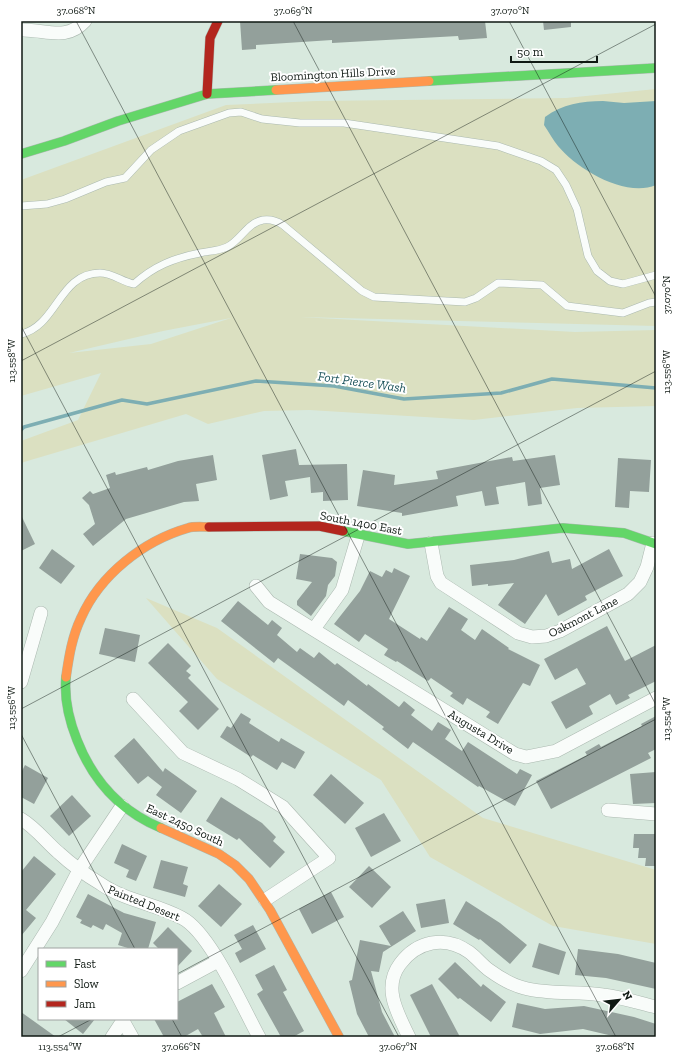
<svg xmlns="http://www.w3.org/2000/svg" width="677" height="1058" font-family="'Zilla Slab',serif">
<rect width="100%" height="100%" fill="#d8e9de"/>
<g fill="#dbe0c1" fill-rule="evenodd">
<path d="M656 89V326L300 317 575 332 656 330V406L577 408 474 420 309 410 264 411 208 424 186 414 24 462 21 464V441L78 420 101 373 21 396V180L226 105 316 101 566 98ZM231 318 151 344 69 353 163 331Z"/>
<path d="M146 598 217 628 483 818 656 870V944L553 926 430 857 381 780 217 679Z"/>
</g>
<path fill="#7daeb3" d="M603 101 624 103 656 101V185C625 198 577 169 558 146 553 140 549 132 544 125L545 117C563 104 581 101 603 101Z"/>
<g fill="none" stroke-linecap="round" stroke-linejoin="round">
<path stroke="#7daeb3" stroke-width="3.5" d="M21 430 24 427 122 400 147 404 256 381 334 386 404 399 501 393 552 379 656 388"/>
</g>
<g fill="#93a09b">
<path d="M240 21H485L487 38 459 40 458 36 332 43V40L256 45V49L242 50Z"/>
<path d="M543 21H571V27L544 30Z"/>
<path d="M296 449 299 465 347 464 348 500 323 501V492L311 493 310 477 285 481 288 496 270 500 262 455Z"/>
<path d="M213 455 217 480 196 484 199 501 184 502 126 519 93 546 83 534 95 524 89 505 82 498 90 491 93 494 110 488 106 475 115 472 116 475 147 467 148 470 178 461Z"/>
<path d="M555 455 560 485 540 488 542 504 528 506 525 482 496 487 499 504 485 506 482 491 456 496 458 506 402 516V513L357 506 363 470 395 475 394 485 438 479 436 471 512 457 513 461Z"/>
<path d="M618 458 651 460 649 492 630 491 629 508 615 507Z"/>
<path d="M21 515 35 544 21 551Z"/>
<path d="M52 549 75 566 61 584 39 568Z"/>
<path d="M609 549 623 576 585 596 587 600 558 616 546 594 525 624 498 605 514 583 488 586V584L472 586 470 565 514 560 549 551 552 563 570 559 572 569Z"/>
<path d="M300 554 332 558 337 562 335 576 328 585 326 596 311 616 297 605V601L312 582 296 579Z"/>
<path d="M394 568 410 576 389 619 420 639 421 637 427 641 449 607 468 619 461 630 475 640 482 629 509 648 508 649 540 665 530 686 523 683 498 724 486 717 490 712 467 698 463 705 450 696 453 693 431 678 428 681 397 661 396 662 384 655 388 649 365 634 359 642 334 624 360 591 370 571 382 577 386 570 392 573Z"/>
<path d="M238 601 268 625 272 620 282 628 277 635 297 652 300 648 314 658 319 652 335 665 337 663 367 686 368 684 399 707 404 701 415 710 411 715 432 731 438 722 451 730 445 739 462 751 468 742 517 774 520 769 532 775 515 806 479 786 478 787 413 742 408 749 382 729 384 727 348 700 344 706 278 658 274 663 221 621Z"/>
<path d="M607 626 625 661 656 645V681L628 695 630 698 616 705 610 694 589 706 593 714 566 729 551 702 586 684 577 668 555 680 544 659Z"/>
<path d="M105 628 140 635 135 662 99 654Z"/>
<path d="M168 643 191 666 186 671 191 675 188 678 219 709 198 730 179 711 188 702 148 663Z"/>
<path d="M241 713 251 719 249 723 279 742 281 738 305 752 295 769 282 762 277 770 253 755 251 757 220 737 227 726 231 728Z"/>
<path d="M656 716V749L648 753 651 758 551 809 536 781 587 755 585 752 599 744 601 747 642 726 641 724Z"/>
<path d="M134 738 163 772 165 768 197 791 181 813 156 795 162 787 148 776 138 784 114 756Z"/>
<path d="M25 765 48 778 34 804 21 797V773Z"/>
<path d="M656 772V803L633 804 630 774Z"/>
<path d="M331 774 364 803 345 824 313 795Z"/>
<path d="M72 795 91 816 69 836 50 816Z"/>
<path d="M221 797 262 823 276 837 273 841 285 852 270 868 239 838 237 840 206 821Z"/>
<path d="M384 813 401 841 371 857 355 828Z"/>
<path d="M634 834H656V866H645L646 858H638L639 848H633Z"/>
<path d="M122 844 147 856 136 881 126 877 129 870 114 863Z"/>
<path d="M34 856 56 874 26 910 36 918 21 936V872Z"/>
<path d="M161 860 188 867 183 884 188 886 185 897 153 888Z"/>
<path d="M369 866 391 887 372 908 349 887Z"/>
<path d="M219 884 242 904 221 927 198 906Z"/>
<path d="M331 892 344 917 312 934 299 909Z"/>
<path d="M88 894 124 913 156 922 148 949H131L118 945 122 933 106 924 103 930 93 925 91 928 80 923 82 920 76 917Z"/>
<path d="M445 899 449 923 421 928 416 904Z"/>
<path d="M466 901 500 923 527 945 510 964 480 939 479 940 453 924Z"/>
<path d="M403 911 416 931 383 952 379 972 371 971 382 1012 395 1037H369L357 1014 349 981 352 980 360 940 391 946 379 926Z"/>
<path d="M253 925 266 949 240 963 235 953 242 949 234 935Z"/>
<path d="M168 927 192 951 177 967V949H159L153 943Z"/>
<path d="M539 943 566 952 559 975 532 967Z"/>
<path d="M578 949 618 954 656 963V989L606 978 575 975Z"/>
<path d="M455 962 481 987 483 984 506 1002 491 1022 460 998 458 999 438 979Z"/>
<path d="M274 965 287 990 283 992 304 1031 293 1037H281L257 994 263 990 255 975Z"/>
<path d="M212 984 225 1007 214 1013 226 1037H203L198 1029 184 1037H164L154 1019H177V1002Z"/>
<path d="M432 984 460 1037H431L410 995Z"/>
<path d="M517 1003 545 1009 584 1006 634 1017 656 1024V1037H617L583 1029 540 1034 512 1027Z"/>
<path d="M21 1012 56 1037H21Z"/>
<path d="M64 1019H95L83 1034Z"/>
</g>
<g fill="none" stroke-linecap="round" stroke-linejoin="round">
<defs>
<g id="lane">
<path d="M21 206 47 204 65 199 106 182 125 178 151 150 179 131 229 113 241 112 262 119 300 123H344L498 146 541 161 556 170 566 185 577 209 588 256 597 271 610 281 623 284 656 275"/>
<path d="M21 334C57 326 59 273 100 273 113 273 122 282 134 284 154 266 174 258 200 253 208 251 219 251 227 247 241 240 247 223 263 220 271 219 277 221 283 225L362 291 374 297 465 302 476 298 498 283 542 285 567 306 623 313 649 303 656 302"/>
</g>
<g id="street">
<path d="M21 30C45 29 66 42 85 21"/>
<path d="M431 543 437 576 441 583 518 633 532 637 546 636 560 631 628 594 640 582 647 567 653 543"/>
<path d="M256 586 269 602 515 754 526 757 556 751 656 698"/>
<path d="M314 629 342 590 358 536"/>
<path d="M21 682 41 613"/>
<path d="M133 699 183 753 238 779 283 807 329 858 265 900"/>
<path d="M608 810 656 814"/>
<path d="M21 819C36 828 46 842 59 853 72 865 86 875 101 884 126 901 156 904 182 918 210 932 243 1008 259 1037"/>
<path d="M21 971 52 922 79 870 122 806"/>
<path d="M177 983 218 961"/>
<path d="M123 1021 132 1037"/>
<path d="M112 1037 124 1019"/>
<path d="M409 1037C398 1014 382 988 400 964 417 941 445 935 469 952 476 957 482 965 489 970 500 978 512 985 524 988 550 995 576 991 603 995 621 997 639 1003 656 1007"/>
</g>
<g id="fast">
<path d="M429 81 656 68"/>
<path d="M21 154 64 141 118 121 207 94 276 90"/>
<path d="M343 531 408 544 563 528 624 533 656 544"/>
<path d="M66 677C64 698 69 720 77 740 93 781 120 811 161 828"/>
</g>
<g id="slow">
<path d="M276 90 429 81"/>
<path d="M66 677C69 656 72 637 81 618 100 575 143 541 188 528 194 526 202 527 209 527"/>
<path d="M161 828 219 854 235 865 249 879 270 910 339 1037"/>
</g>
<g id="jam">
<path d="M207 94 210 38 218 21"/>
<path d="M209 527 319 526 343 531"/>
</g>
</defs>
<use href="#lane" stroke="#abb9b0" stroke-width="8"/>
<use href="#street" stroke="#abb9b0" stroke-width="14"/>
<use href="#fast" stroke="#abb9b0" stroke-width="10"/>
<use href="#slow" stroke="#abb9b0" stroke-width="10"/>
<use href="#jam" stroke="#abb9b0" stroke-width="10"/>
<use href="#lane" stroke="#f9fcfa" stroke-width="7"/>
<use href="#street" stroke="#f9fcfa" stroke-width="13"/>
<use href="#fast" stroke="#63d668" stroke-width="9"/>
<use href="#slow" stroke="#ff974d" stroke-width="9"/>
<use href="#jam" stroke="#b3261e" stroke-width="9"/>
</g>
<path fill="none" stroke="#0f1913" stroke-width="1" stroke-opacity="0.45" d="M76 21 616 1037M293 21 656 705M509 21 656 297M21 326 399 1037M21 361 656 24M21 709 656 371M21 734 135 949M177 974 656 719M172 1019 182 1037M58 1037 92 1019"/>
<g text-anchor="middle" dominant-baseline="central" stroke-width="4" stroke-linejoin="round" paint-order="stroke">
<g font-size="12" fill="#0f1913" stroke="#fff">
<text transform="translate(333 74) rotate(-3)">Bloomington Hills Drive</text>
<text transform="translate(361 523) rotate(11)">South 1400 East</text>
<text transform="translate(583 617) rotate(-27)">Oakmont Lane</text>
<text transform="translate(481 732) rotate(31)">Augusta Drive</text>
<text transform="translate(185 825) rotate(25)">East 2450 South</text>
<text transform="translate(144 903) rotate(22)">Painted Desert</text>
</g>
<g font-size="13" font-style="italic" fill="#1d545c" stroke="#fff">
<text transform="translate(362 382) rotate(8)">Fort Pierce Wash</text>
</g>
</g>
<rect width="677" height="1058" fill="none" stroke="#ffffff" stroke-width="44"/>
<rect x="38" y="948" width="140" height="72" fill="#ffffff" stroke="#9fa3a1"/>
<rect x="46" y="961" width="20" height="6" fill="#63d668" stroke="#9fa3a1"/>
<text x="74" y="968" font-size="12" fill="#0f1913">Fast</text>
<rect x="46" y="981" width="20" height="6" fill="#ff974d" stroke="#9fa3a1"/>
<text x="74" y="988" font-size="12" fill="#0f1913">Slow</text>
<rect x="46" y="1001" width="20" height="6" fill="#b3261e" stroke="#9fa3a1"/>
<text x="74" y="1008" font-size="12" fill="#0f1913">Jam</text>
<g transform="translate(619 1000) rotate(62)" stroke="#ffffff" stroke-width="3" paint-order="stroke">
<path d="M0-3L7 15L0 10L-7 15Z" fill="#0f1913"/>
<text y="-6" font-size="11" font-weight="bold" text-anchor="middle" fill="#0f1913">N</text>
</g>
<path d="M511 56v6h86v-6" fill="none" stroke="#0f1913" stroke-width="2"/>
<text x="517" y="56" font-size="12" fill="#0f1913" stroke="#ffffff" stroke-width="3" paint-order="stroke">50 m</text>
<rect x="22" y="22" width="633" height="1014" fill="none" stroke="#0f1913" stroke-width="1.5"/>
<g font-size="10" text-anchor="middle" fill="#0f1913">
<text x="76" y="14">37.068°N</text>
<text x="293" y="14">37.069°N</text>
<text x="510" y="14">37.070°N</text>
<text transform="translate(666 295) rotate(-90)" y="4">37.070°N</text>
<text transform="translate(11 361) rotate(-90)" y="4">113.558°W</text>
<text transform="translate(666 372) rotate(-90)" y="4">113.556°W</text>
<text transform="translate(11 708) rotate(-90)" y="4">113.556°W</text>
<text transform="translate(666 719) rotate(-90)" y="4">113.554°W</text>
<text x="60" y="1050">113.554°W</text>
<text x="181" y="1050">37.066°N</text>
<text x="398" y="1050">37.067°N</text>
<text x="615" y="1050">37.068°N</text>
</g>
</svg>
